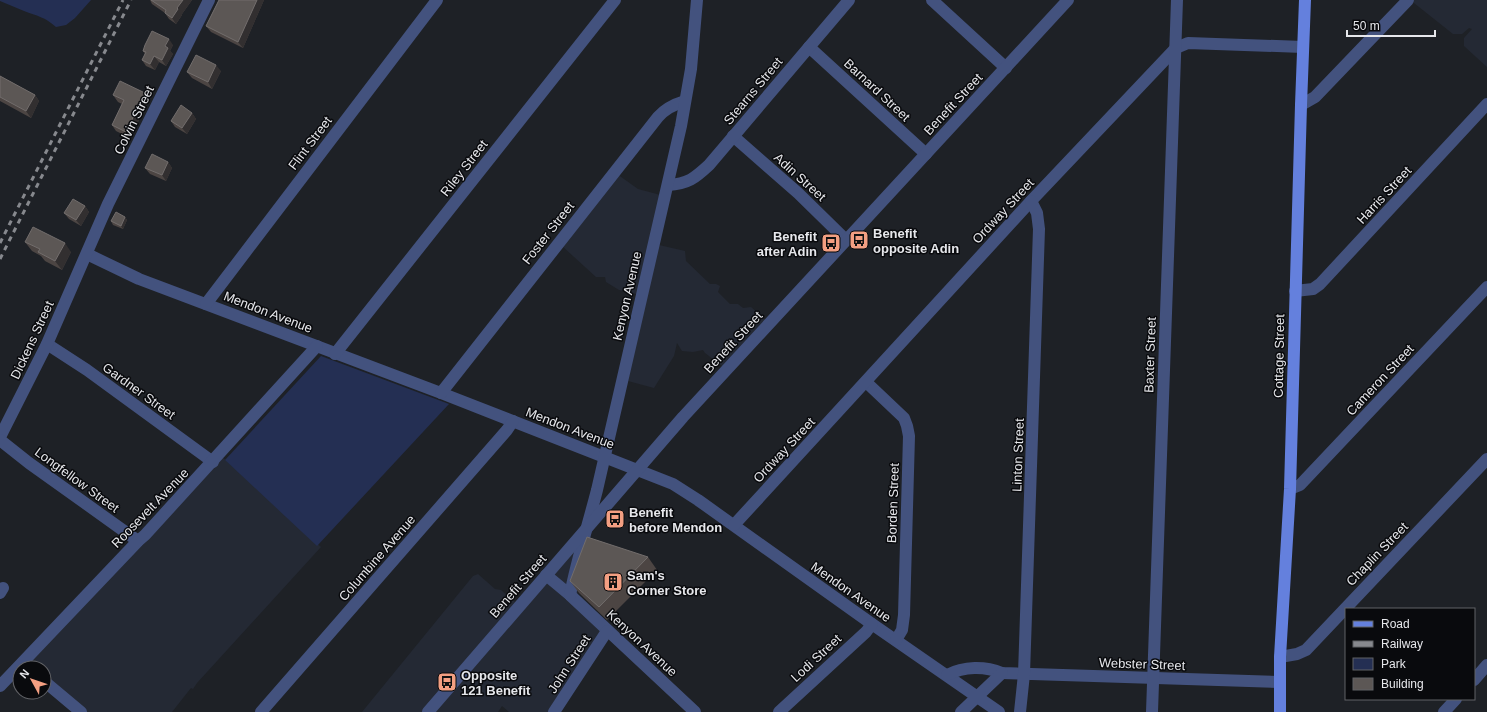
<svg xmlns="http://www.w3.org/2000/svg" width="1487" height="712" font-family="Helvetica,sans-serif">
<rect width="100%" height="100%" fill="#1e2126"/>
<g fill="#242934">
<path d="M1414 0H1487V67L1464 46V38L1472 29 1469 28 1462 34H1453L1414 3Z"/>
<path d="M617 174 638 189 668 197 659 245 685 251 686 261 710 284H716L720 286 718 292 730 304H738L743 308 751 307 770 324 730 372 705 353 703 350 693 352 682 351 677 343 674 356 654 388 628 381 644 296 619 290 606 282 605 277H596L562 246Z"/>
<path d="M220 455 321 547 197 683 193 689 191 688 172 712H81L44 679V668H31L27 662Z"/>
<path d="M586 535 577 579 578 599 608 632 560 712H509L502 706 498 712H362L473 576 478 574 495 589 501 590 521 607Z"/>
</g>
<g fill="#242f53">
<path d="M0 0H91L75 18 66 25 56 27C45 17 37 16 24 11 16 8 8 4 0 1Z"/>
<path d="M321 356 449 404 317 546 225 460Z"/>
</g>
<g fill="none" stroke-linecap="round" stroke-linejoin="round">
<g stroke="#43527e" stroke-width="12">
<path d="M932 0 1006 68"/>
<path d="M809 47 926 154"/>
<path d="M1301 105 1315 97 1408 0"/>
<path d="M733 136 798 193 846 240"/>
<path d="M668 185C688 184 695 178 709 165L849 0"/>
<path d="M87 254 139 279 441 393 673 484 698 500 872 624 999 712"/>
<path d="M1295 291 1313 289 1320 284 1487 104"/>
<path d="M206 304 437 0"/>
<path d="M47 344 87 370 213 462"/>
<path d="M335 354 615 0"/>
<path d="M866 382 904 418 907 426 909 436 904 615 902 630 896 640"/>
<path d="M441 393 658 117C665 109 675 104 685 101"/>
<path d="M0 437 47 344 108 204 209 0"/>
<path d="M0 440 29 463 138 541"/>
<path d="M1290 489 1300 485 1487 287"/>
<path d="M734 525 1031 201 1176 48 1188 43 1303 47"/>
<path d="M546 575 570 595 695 712"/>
<path d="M0 593 3 588"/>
<path d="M570 595C577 559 588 525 597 490L681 126 691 69 697 0"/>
<path d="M1280 657 1297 654 1306 650 1487 459"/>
<path d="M947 675C964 666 985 666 1002 673L1280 682"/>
<path d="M1474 680 1487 665"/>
<path d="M44 681 81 712"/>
<path d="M0 686 138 541 145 535 317 346"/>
<path d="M261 712 507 430 513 421"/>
<path d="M554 712 607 631"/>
<path d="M779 712 866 632 872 624"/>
<path d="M961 712 1002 673"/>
<path d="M1020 712 1024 674 1039 229 1037 213 1031 201"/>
<path d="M1152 712 1177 0"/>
<path d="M1444 712 1456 699"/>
</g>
<path stroke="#43527e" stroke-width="12" d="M428 712 683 417 1068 0"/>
<path stroke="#6480dd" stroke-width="12" d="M1280 712V657L1290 489 1301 105 1305 0"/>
<g stroke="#87898e" stroke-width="3" stroke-dasharray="5 5" stroke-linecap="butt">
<path d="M0 243 123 0"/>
<path d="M0 259 131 0"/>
</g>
</g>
<g fill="#4c4543">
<path d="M150 0H192L182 14V15L176 24 169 19 165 13 152 4Z"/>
<path d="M219 0H264L243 48 211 32 206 26Z"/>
<path d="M173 45 170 51 173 54 166 66 159 62 155 70 146 66 142 60 145 54 143 51Z"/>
<path d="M221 71 212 89 192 78 187 72Z"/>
<path d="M0 76 35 95 39 101 31 118 0 101Z"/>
<path d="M145 93 149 100 130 138 116 131 112 125 122 104 118 102 113 95Z"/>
<path d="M192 113 196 119 187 134 175 127 171 121Z"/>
<path d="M168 162 172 168 166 181 150 174 145 168Z"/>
<path d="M85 206 89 212 81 226 69 219 64 213Z"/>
<path d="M125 217 127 220 123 229 113 225 111 221Z"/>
<path d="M25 242 71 252 62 270 45 261 41 256 32 251Z"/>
<path d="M648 557 657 570 607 620 579 593 570 581Z"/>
</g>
<g fill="#322f30">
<path d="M183 0H192L182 14V15L176 24 172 18 177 8Z"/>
<path d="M257 0H264L243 48 238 42Z"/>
<path d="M169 39 173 45 170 51 173 54 166 66 162 60 165 46Z"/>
<path d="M154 56 159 62 155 70 150 64Z"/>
<path d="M216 65 221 71 212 89 208 82Z"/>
<path d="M145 93 149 100 130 138 126 132Z"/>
<path d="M35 95 39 101 31 118 26 111Z"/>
<path d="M192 113 196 119 187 134 182 128Z"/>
<path d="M168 162 172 168 166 181 162 175Z"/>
<path d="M85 206 89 212 81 226 76 220Z"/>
<path d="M125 217 127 220 123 229 121 226Z"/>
<path d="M65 243 71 252 62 270 55 261Z"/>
</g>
<g fill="#5c5755" stroke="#726d6c">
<path d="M151 0H183L177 8 178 9 172 18 165 13 166 10Z"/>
<path d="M219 0H257L238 42 206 26Z"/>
<path d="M152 31 169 39 165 46 168 48 162 60 154 56 150 64 142 60 146 52 143 51 145 45Z"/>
<path d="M196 55 216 65 208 82 187 72Z"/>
<path d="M0 76 35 95 26 111 0 97Z"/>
<path d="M120 81 145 93 126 132 112 125 124 100 113 95Z"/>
<path d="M181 105 192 113 182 128 171 121Z"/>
<path d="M152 154 168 162 162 175 145 168Z"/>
<path d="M73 199 85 206 76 220 64 213Z"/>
<path d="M116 212 125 217 121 226 111 221Z"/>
<path d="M33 227 65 243 55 261 38 252 40 249 25 242Z"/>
<path d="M587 537 648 557 599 607 570 581Z"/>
</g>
<defs>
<symbol id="bus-square" viewBox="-11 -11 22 22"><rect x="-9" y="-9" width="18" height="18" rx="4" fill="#f39f82" stroke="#090a0d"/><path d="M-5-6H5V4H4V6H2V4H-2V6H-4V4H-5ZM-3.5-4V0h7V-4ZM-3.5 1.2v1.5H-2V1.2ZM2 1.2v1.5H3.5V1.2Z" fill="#111"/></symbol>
<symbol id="building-square" viewBox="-11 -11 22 22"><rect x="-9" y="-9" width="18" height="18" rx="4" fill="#f39f82" stroke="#090a0d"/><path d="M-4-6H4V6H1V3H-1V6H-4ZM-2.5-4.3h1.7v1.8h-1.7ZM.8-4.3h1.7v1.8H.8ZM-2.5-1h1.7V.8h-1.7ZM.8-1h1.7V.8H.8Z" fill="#111"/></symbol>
</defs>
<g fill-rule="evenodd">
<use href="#bus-square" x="848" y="229" width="22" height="22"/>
<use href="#bus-square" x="820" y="232" width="22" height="22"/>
<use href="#bus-square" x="604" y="508" width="22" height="22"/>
<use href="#building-square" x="602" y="571" width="22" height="22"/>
<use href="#bus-square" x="436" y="671" width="22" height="22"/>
</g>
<g text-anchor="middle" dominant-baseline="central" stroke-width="3" stroke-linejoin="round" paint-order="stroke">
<g font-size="13" fill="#e6e7eb" stroke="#090a0d">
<text transform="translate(877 90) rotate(43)">Barnard Street</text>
<text transform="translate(753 91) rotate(-50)">Stearns Street</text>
<text transform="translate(953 104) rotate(-47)">Benefit Street</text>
<text transform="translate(134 120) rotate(-64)">Colvin Street</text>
<text transform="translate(310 143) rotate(-53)">Flint Street</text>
<text transform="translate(464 168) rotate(-52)">Riley Street</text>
<text transform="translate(800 177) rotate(42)">Adin Street</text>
<text transform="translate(1384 195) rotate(-47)">Harris Street</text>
<text transform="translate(1003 211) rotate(-47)">Ordway Street</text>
<text transform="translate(548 233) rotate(-52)">Foster Street</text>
<text transform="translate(627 296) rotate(-77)">Kenyon Avenue</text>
<text transform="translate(268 312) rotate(21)">Mendon Avenue</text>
<text transform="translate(32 340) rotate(-65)">Dickens Street</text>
<text transform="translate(733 342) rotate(-47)">Benefit Street</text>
<text transform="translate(1150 355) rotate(-88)">Baxter Street</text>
<text transform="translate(1279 356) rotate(-89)">Cottage Street</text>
<text transform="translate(1380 380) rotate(-47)">Cameron Street</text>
<text transform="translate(139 391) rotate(36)">Gardner Street</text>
<text transform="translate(570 428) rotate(21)">Mendon Avenue</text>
<text transform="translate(784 450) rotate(-47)">Ordway Street</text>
<text transform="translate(1018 455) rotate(-88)">Linton Street</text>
<text transform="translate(77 480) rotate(36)">Longfellow Street</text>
<text transform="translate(893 503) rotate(-88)">Borden Street</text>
<text transform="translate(150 508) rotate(-46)">Roosevelt Avenue</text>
<text transform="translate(1377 554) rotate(-46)">Chaplin Street</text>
<text transform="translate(377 558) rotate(-49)">Columbine Avenue</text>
<text transform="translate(518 586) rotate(-49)">Benefit Street</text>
<text transform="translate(851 592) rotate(35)">Mendon Avenue</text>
<text transform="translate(642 643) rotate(43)">Kenyon Avenue</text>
<text transform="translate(816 658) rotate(-43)">Lodi Street</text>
<text transform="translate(569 664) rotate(-57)">John Street</text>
<text transform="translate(1142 664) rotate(2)">Webster Street</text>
</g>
<g font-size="13" font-weight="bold" fill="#e6e7eb" stroke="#090a0d" text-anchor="start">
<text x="873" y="233">Benefit<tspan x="873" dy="15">opposite Adin</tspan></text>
<text x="817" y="236" text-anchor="end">Benefit<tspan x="817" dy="15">after Adin</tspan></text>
<text x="629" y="512">Benefit<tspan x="629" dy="15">before Mendon</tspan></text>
<text x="627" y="575">Sam's<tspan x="627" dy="15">Corner Store</tspan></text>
<text x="461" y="675">Opposite<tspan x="461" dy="15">121 Benefit</tspan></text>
</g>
</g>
<rect x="1345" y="608" width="130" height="92" fill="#090a0d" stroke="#616266"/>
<rect x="1353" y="621" width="20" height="6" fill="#6480dd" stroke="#616266"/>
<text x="1381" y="628" font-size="12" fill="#e6e7eb">Road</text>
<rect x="1353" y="641" width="20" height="6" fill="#87898e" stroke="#616266"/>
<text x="1381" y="648" font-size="12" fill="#e6e7eb">Railway</text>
<rect x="1353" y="658" width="20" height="12" fill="#242f53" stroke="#616266"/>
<text x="1381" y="668" font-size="12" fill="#e6e7eb">Park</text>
<rect x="1353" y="678" width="20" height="12" fill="#5c5755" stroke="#616266"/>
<text x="1381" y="688" font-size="12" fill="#e6e7eb">Building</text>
<g transform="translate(32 680) rotate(310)"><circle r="19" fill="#090a0d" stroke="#616266"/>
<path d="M0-3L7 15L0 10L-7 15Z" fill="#f39f82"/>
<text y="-6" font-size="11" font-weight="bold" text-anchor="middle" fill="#e6e7eb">N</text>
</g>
<path d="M1347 30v6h88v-6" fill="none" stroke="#e6e7eb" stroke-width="2"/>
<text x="1353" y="30" font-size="12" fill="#e6e7eb" stroke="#090a0d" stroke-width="3" paint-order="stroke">50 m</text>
</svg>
